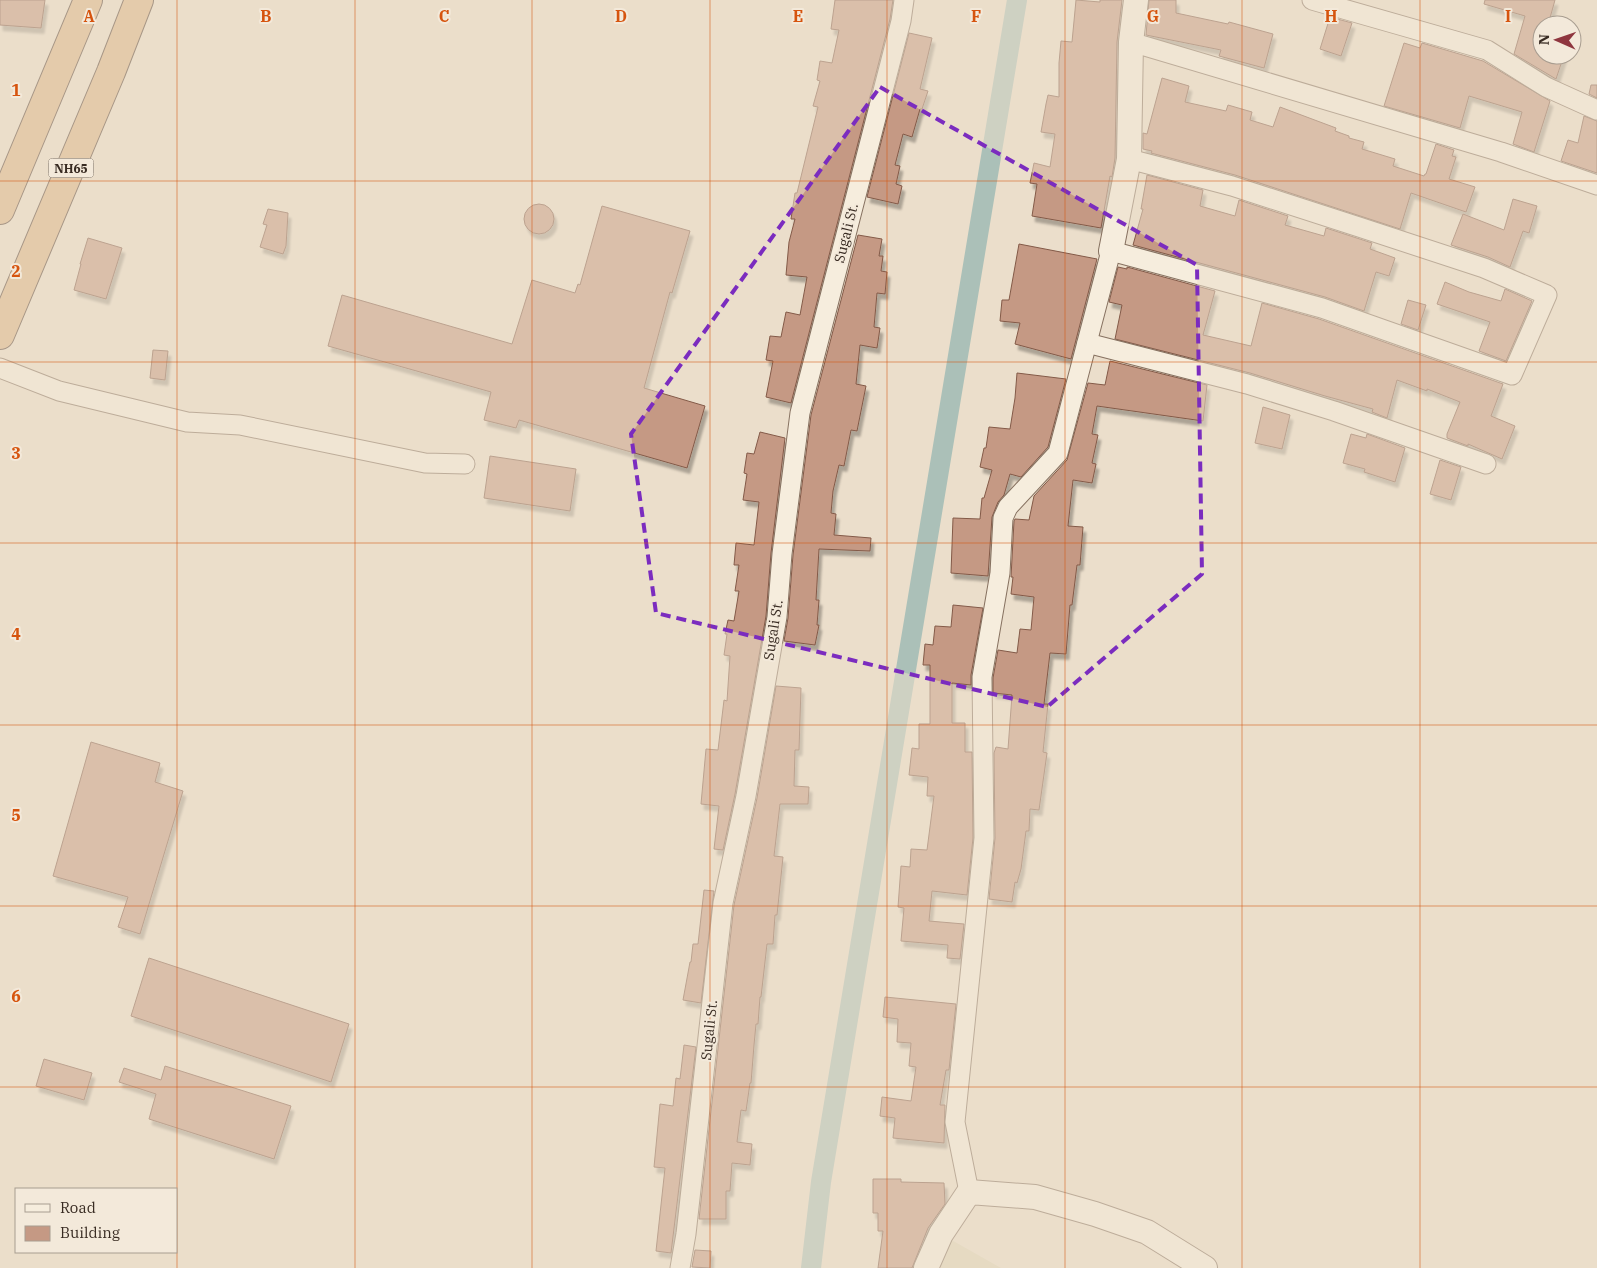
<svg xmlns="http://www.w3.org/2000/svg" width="1597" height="1268" font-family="'IBM Plex Serif',serif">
<defs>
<filter id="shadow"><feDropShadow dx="3" dy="5.5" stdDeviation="1" flood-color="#0004"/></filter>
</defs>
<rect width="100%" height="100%" fill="#ebdecb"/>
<path fill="#e0d6b9" d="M941 1234 1001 1268H941Z"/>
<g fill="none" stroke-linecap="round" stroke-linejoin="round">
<path stroke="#abc0b8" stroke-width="20" d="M811 1268 821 1182 1017 0"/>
</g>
<g fill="#c59984" stroke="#835a48" filter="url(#shadow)">
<path d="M0 0H45L41 28 0 25Z"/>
<path d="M835 0H893L890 19 791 403 766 397 773 361 766 360 770 336 781 337 786 312 800 315 807 277 786 275 789 242 795 219H791L795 193H797L818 107 813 106 820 81 817 80 820 61 832 63 839 30 831 29Z"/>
<path d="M1076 0 1100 2V0H1122L1117 42 1115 158 1112 177 1110 176 1101 228 1032 216 1037 184 1030 183 1034 163 1050 167 1055 134 1041 132 1046 104 1048 95 1059 97V63L1061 41 1072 42Z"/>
<path d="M1149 0H1176V13L1228 24 1229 22 1273 34 1264 68 1219 56 1221 50 1146 35Z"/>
<path d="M1485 0H1555L1548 25H1542V55H1564L1556 79 1514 54 1525 16 1484 4Z"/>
<path d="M1330 17 1352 23 1341 56 1320 49Z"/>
<path d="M909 33 932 38 920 89 928 91 922 109H920L912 137 903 134 895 165 900 166 896 184 902 186 898 204 867 197Z"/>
<path d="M1404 43 1420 48 1422 43 1483 61 1550 101 1534 152 1513 144 1522 112 1469 96 1460 128 1384 106Z"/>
<path d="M1162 78 1189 86 1185 102 1226 111 1228 105 1252 112 1250 120 1273 127 1280 107 1336 128 1335 131 1349 136V138L1364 142 1362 149 1395 159 1393 166 1424 176 1425 174H1426L1436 144 1454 150 1452 156 1456 157 1449 179 1475 187 1466 212 1411 193 1400 229 1235 175 1151 153 1152 151 1143 149V133L1147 134Z"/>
<path d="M1591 85H1597V98L1589 94Z"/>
<path d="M1584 116 1597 121V173L1561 161 1568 140 1578 143Z"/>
<path d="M1147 175 1203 190 1200 206 1235 216 1239 200 1288 216 1285 225 1324 236 1326 228 1372 243 1370 249 1395 258 1389 276 1376 272 1364 311 1325 297 1133 245 1143 209H1141Z"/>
<path d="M1513 199 1537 206 1529 233 1523 231 1510 267 1488 257 1451 245 1463 214 1504 230Z"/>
<circle cx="539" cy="219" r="15"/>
<path d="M602 206 690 231 672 293 670 292 644 388 705 406 687 468 519 420 516 428 484 420 491 392 328 346 342 295 512 344 532 280 575 293 578 284 580 285Z"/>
<path d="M268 209 288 213 286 246 283 254 260 247 267 225 263 224Z"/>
<path d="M858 235 882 239 879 256H883L881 271 887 272 885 294 877 293 874 327 880 328 877 348 860 345 856 384 866 386 857 431 851 430 844 466 839 465 833 491 831 513 836 514 834 535 871 538 870 551 819 549 816 600H819L817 625H819L815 645 784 641 788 618 793 555 811 415Z"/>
<path d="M88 238 122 248 106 299 74 290 81 264H80Z"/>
<path d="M1019 244 1097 259 1071 359 1015 344 1020 323 1000 321 1002 300H1009Z"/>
<path d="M1118 267 1127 269V267L1215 291 1203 335 1251 346 1262 303 1319 319 1503 384 1491 416 1515 426 1502 459 1468 444V446L1447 438V434L1460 402 1427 389V391L1397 380 1387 418 1372 412 1373 409 1325 396 1250 373 1115 339 1122 305 1109 302Z"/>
<path d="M1445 282 1469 292 1501 301 1505 289 1532 301 1506 361 1479 351 1490 322 1437 304Z"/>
<path d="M1408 300 1426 305 1418 330 1401 324Z"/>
<path d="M153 350 168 351 165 380 150 378Z"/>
<path d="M1110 361 1207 385 1203 421 1097 406 1092 434 1098 435 1092 463 1096 464 1092 483 1073 480 1068 526 1083 527 1080 565H1077L1072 605H1070L1066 654 1050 653 1044 704H1048L1043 752 1047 753 1039 810 1030 809 1029 831H1026L1021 869 1017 883 1015 882 1012 902 989 899 995 838 994 753 996 747 1008 749 1012 695 993 693V678L998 650 1017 653 1020 629 1031 630 1034 597 1011 594 1013 577H1011L1014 521 1015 519 1029 520 1034 496 1067 460 1088 383 1105 385Z"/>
<path d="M1017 373 1066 379 1048 447 1021 477 1010 474 1004 495 998 502 992 517 988 576 951 573 953 518 980 519 982 498H984L992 470 980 467 984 448H986L989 427 1010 429 1015 398Z"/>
<path d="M1263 407 1290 415 1282 449 1255 443Z"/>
<path d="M760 432 785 438 771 553 766 616 735 794 723 850 714 849 719 806 701 804 706 749 718 750 724 700 727 701 730 656 724 655 727 634H725L728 620 734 621 739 591H735L739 565H734L736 543 754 545 759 502 743 500 747 474 744 473 747 453 754 454Z"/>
<path d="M1351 434 1366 438 1367 434 1405 448 1395 482 1364 472 1365 469 1343 463Z"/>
<path d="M490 456 576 469 570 511 484 498Z"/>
<path d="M1440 460 1461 467 1451 500 1430 494Z"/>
<path d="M953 605 983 608 971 675V685L952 683V723H965V752H972L973 838 967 895 932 891 929 921 964 924 960 959 947 958 948 945 901 941 904 908 898 907 901 866 910 867 911 849 927 850 934 796H927L928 777 909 775 912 748 919 749V724H930V665H923L925 644 933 645 935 626 951 627Z"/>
<path d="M776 686 801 688 799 750H795L794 786 809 787 808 804H780L774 856 783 857 777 915H775L773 944H767L761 997H760L758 1024H756L754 1045 751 1083H750L746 1111 741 1110 737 1142 752 1144 750 1165 732 1163 730 1191H726V1219H699L734 905 757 798Z"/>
<path d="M91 742 160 763 155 782 183 791 140 934 118 927 128 897 53 876Z"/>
<path d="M704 890 714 891 701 1003 683 1000 690 962H691L693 944H698Z"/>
<path d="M149 958 349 1024 331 1082 131 1016Z"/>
<path d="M885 997 956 1004 949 1070H946L940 1105H945L944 1143 893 1138 895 1118 880 1116 882 1097 911 1101 916 1067 909 1066 911 1043 897 1042 898 1019 883 1017Z"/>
<path d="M684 1045 696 1047 671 1253 656 1251 665 1168 654 1167 660 1104 673 1106 676 1078 680 1079Z"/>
<path d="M44 1059 92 1073 84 1100 36 1086Z"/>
<path d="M165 1066 291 1106 274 1159 149 1119 156 1094 119 1082 124 1068 161 1080Z"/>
<path d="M873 1179H901V1182L944 1183 945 1204 928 1228 912 1268H878L883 1231H878V1213H873Z"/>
<path d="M695 1250 711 1251 710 1268 692 1267Z"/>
</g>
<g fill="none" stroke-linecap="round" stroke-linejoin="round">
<defs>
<g id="minor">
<path d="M1312 0 1487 50 1546 87 1597 110"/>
<path d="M1131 42 1501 152 1597 185"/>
<path d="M1087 343 1247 384 1334 411 1486 464"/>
<path d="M0 368 59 391 187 422 240 425 425 463 465 464"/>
<path d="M969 1192 955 1122 984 838 982 677 1000 573 1003 518 1008 507 1058 453 1111 251 1322 308 1512 375 1547 295 1484 268 1359 227 1232 186 1129 159"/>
<path d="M680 1268 686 1234 723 903 746 796 777 617 782 554 800 413 901 21 904 0"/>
</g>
<g id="tertiary">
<path d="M1111 251 1129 159 1131 42 1136 0"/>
<path d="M926 1268 941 1234 969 1192 1035 1197 1095 1214 1147 1232 1205 1268"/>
</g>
<g id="trunk">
<path d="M0 210 88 0"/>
<path d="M0 335 111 72 139 0"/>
</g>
</defs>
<use href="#minor" stroke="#867160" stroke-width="21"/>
<use href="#tertiary" stroke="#867160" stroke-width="26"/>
<use href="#trunk" stroke="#554034" stroke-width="30"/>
<use href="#minor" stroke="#f6eddd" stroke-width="19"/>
<use href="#tertiary" stroke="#f6eddd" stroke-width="24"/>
<use href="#trunk" stroke="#dcb386" stroke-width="28"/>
</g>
<path d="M0 0H1597V1268H0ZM880 87 1197 265 1202 574 1047 707 656 613 631 434Z" fill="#ebdecb" fill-opacity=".55" fill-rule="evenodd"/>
<path fill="none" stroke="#7b2cbf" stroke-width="4" stroke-dasharray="10 6" stroke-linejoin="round" d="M880 87 1197 265 1202 574 1047 707 656 613 631 434Z"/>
<path fill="none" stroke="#d6540e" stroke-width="1" stroke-opacity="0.55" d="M177 0V1268M355 0V1268M532 0V1268M710 0V1268M887 0V1268M1065 0V1268M1242 0V1268M1420 0V1268M0 181H1597M0 362H1597M0 543H1597M0 725H1597M0 906H1597M0 1087H1597"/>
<g text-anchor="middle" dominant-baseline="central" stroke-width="4" stroke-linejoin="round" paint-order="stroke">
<rect fill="#f3e9da" stroke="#706459" stroke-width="1" x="48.5" y="158.5" width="45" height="19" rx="4"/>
<g font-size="12" font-weight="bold" fill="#382b22">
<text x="71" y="168">NH65</text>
</g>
<g font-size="14" fill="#382b22" stroke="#f3e9da">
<text transform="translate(846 233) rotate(-76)">Sugali St.</text>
<text transform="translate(773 630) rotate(-81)">Sugali St.</text>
<text transform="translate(709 1030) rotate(-84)">Sugali St.</text>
</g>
</g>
<g font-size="16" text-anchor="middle" font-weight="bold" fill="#d6540e" stroke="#f3e9da" stroke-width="4" stroke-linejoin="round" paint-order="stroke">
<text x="89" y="22">A</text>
<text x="266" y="22">B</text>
<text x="444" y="22">C</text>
<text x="621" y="22">D</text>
<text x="798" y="22">E</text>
<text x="976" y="22">F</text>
<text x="1153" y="22">G</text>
<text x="1331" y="22">H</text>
<text x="1508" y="22">I</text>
<text x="16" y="96">1</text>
<text x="16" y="277">2</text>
<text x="16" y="459">3</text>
<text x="16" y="640">4</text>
<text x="16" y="821">5</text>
<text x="16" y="1002">6</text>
</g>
<rect x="15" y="1188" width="162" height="65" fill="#f3e9da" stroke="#a89d90"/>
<rect x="25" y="1204" width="25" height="8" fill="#f6eddd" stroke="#a89d90"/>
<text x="60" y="1213" font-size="15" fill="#382b22">Road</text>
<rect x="25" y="1226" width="25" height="15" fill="#c59984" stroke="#a89d90"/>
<text x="60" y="1238" font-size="15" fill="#382b22">Building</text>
<g transform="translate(1557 40) rotate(272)"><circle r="24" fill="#f3e9da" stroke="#a89d90"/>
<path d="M0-4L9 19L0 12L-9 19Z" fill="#8f363f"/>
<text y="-8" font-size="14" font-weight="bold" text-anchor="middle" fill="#382b22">N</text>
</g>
</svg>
